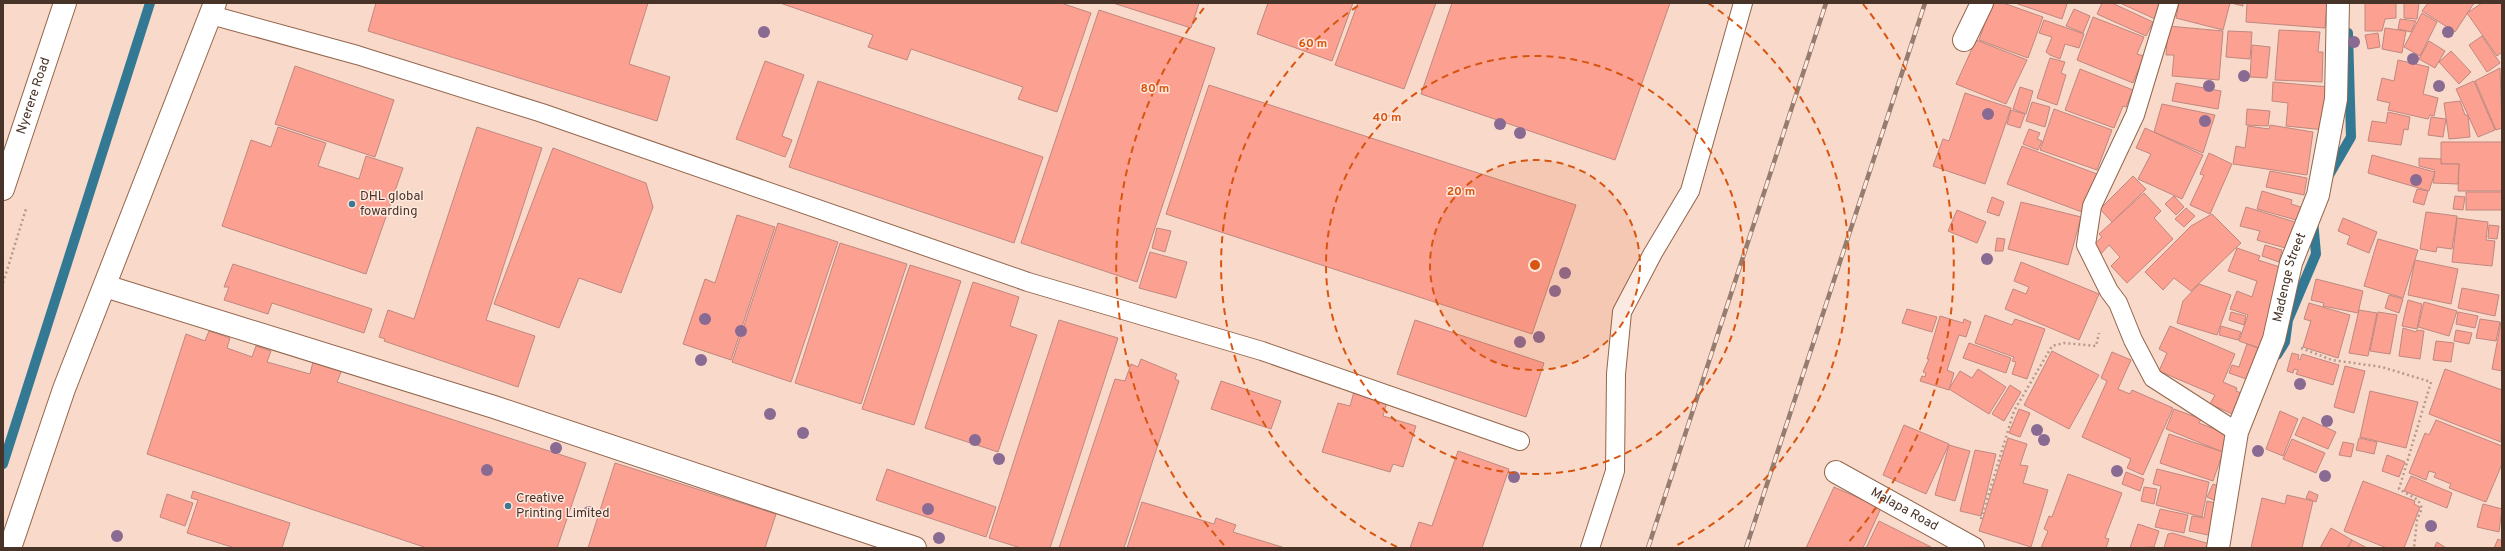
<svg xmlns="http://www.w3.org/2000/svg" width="2505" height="551" font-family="Overpass,sans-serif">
<rect width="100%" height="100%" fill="#f9d9c9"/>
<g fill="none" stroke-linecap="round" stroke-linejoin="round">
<g stroke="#347993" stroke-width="10">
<path d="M2329 175 2351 137 2348 33"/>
<path d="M2277 355 2285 342 2288 320 2316 254 2313 220"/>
<path d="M3 464 150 3"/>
</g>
</g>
<g fill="#fca092" stroke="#bf887f">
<path d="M376 3H648L629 64 670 77 657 121 368 31Z"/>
<path d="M780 3H1061L1091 13 1057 112 1018 99 1023 87 911 49 907 60 868 47 873 35Z"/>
<path d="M1113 3H1199L1191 28Z"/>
<path d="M1268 3H1353L1332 61 1257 34Z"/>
<path d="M1358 3H1436L1404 89 1335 65Z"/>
<path d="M1452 3H1670L1615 160 1421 94Z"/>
<path d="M1992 3H2003L2043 17 2028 58 1979 40Z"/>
<path d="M2015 3H2063L2067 4 2062 19Z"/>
<path d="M2102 3H2112L2153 22 2146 36 2097 14Z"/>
<path d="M2120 3H2162L2155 19Z"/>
<path d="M2179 3H2230L2223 30 2176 18Z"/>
<path d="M2231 3H2243V6Z"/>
<path d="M2247 3H2327L2325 28 2246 22Z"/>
<path d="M2365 3H2396V18L2385 19 2382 31H2365Z"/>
<path d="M2404 3H2419L2417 19 2404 18Z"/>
<path d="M2428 3H2474L2455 32 2422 11Z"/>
<path d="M2482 3H2502V52L2497 56 2467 13Z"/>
<path d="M2074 9 2090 16 2083 33 2066 26Z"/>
<path d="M1099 10 1215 48 1137 282 1021 243Z"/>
<path d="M2422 13 2437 22 2420 56 2404 47Z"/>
<path d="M2093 17 2144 37 2137 54 2144 56 2133 83 2077 60Z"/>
<path d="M2400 19 2416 21 2411 32 2398 29Z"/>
<path d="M2044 20 2084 34 2079 48 2065 44 2060 59 2050 55 2046 52 2052 37 2039 33Z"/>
<path d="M2168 26 2223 31 2219 80 2172 76 2174 55H2166Z"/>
<path d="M2385 28 2406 31 2402 53 2382 49Z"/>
<path d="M2279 30 2320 32 2318 52H2323L2322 82 2275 80Z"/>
<path d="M2228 31 2252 32 2250 59 2226 57Z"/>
<path d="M2378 33 2380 47 2368 49 2365 35Z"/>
<path d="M2482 36 2500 63 2487 72 2469 45Z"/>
<path d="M1976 40 2027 60 2006 104 1956 84Z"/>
<path d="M2429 41 2445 51 2435 68 2419 59Z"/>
<path d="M2252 45 2270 47 2267 78 2250 77Z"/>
<path d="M2451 51 2471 72 2459 84 2439 62Z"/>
<path d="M2050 58 2065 62 2061 73 2066 75 2057 105 2037 98Z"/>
<path d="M2398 60 2429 67 2423 94 2438 98 2434 116 2430 115 2428 119 2388 110 2390 103 2377 100 2382 78 2394 81Z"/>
<path d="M765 61 804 75 782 136 792 140 785 157 736 139Z"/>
<path d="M295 66 394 100 375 157 275 124Z"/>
<path d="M2500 68 2502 128 2496 130 2475 81Z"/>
<path d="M2080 69 2133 90 2126 107 2123 106 2114 128 2065 110Z"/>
<path d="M818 81 1043 157 1014 243 789 167Z"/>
<path d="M2474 81 2495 130 2478 137 2456 89Z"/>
<path d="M2273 82 2329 87 2325 130 2286 126 2288 103 2272 101Z"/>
<path d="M2176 83 2221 91 2218 109 2172 101Z"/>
<path d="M1209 85 1576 205 1532 334 1166 214Z"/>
<path d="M2020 87 2033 91 2026 114 2013 109Z"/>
<path d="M1965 93 2011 108 1985 184 1933 166 1943 139 1949 141Z"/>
<path d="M2460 101 2465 115H2468L2470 137 2449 139 2444 103Z"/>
<path d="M2032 102 2050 107 2045 127 2026 121Z"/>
<path d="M2162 104 2215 115 2203 153 2154 132Z"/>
<path d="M2054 109 2112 130 2097 170 2040 150Z"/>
<path d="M2247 109 2270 111 2268 126 2246 125Z"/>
<path d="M2011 110 2025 114 2020 128 2007 124Z"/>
<path d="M2388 112 2410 117 2408 130 2404 129 2401 145 2368 141 2372 121 2386 123Z"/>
<path d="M2431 117 2446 119 2443 137 2428 135Z"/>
<path d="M2270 125 2313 132 2307 175 2233 164 2236 146 2245 148 2248 126 2269 129Z"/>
<path d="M278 127 326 143 318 166 359 179 366 156 403 168 366 274 222 226 251 140 271 147Z"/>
<path d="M477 127 542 148 486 320 535 336 518 387 384 341 385 339 379 337 388 310 414 319Z"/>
<path d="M2145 128 2203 155 2182 199 2138 179 2151 154 2136 148Z"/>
<path d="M2029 129 2040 133 2037 139 2042 141 2038 150 2023 144Z"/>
<path d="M2441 142H2502V191H2458L2459 164H2441Z"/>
<path d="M2022 146 2097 174 2082 212 2007 184Z"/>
<path d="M553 148 646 183 653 207 621 293 579 278 559 328 494 304Z"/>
<path d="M2209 153 2232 164 2210 214 2190 205 2204 175 2200 174Z"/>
<path d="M2372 155 2435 172 2429 191 2368 173Z"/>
<path d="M2419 158 2441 159V164H2459L2458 184 2433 183 2435 170 2419 166Z"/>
<path d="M2270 171 2307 178 2304 195 2266 187Z"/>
<path d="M2133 176 2146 189 2112 222 2100 209Z"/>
<path d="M2417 189 2428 191 2424 205 2413 202Z"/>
<path d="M2262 191 2292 200 2291 204 2307 209 2303 222 2257 209Z"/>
<rect x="2466" y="192" width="36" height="18"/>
<path d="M2144 193 2161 211 2154 218 2173 239 2127 283 2111 266 2120 257 2109 245 2099 256 2091 247 2102 237 2099 234Z"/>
<path d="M2174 196 2184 207 2176 215 2165 204Z"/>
<path d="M2455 196 2465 197 2463 210 2453 209Z"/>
<path d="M1992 197 2004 202 1999 216 1987 212Z"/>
<path d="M2021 202 2081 217 2068 265 2008 249Z"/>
<path d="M2246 207 2298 223 2289 249 2257 240 2260 231 2240 226Z"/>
<path d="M2186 208 2195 216 2184 227 2175 219Z"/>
<path d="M1957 210 1986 222 1977 243 1948 231Z"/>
<path d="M2426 212 2457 216 2452 249 2437 247 2436 252 2420 249Z"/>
<path d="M2212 214 2241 243 2191 291 2174 278 2163 290 2145 272 2191 226Z"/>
<path d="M737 215 775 227 731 360 683 344 705 279 715 283Z"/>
<path d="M2343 218 2377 232 2369 253 2347 244 2350 236 2338 231Z"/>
<path d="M2457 218 2488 222 2486 240 2495 241 2492 266 2452 262Z"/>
<path d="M778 223 838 242 791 382 732 362Z"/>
<path d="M2489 225 2499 226 2497 239 2488 238Z"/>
<path d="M1157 228 1171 231 1165 252 1152 248Z"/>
<path d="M1997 238 2005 239 2003 251H1995Z"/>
<path d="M2378 239 2418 250 2403 298 2364 286Z"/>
<path d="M840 243 907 264 861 404 795 383Z"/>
<path d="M2265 245 2282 250 2279 262 2262 256Z"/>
<path d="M2237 248 2260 256 2258 260 2289 270 2262 349 2239 341 2248 315 2230 309 2237 291 2252 297 2257 281 2228 271Z"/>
<path d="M1150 252 1187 262 1176 298 1139 288Z"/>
<path d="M2415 260 2458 269 2451 304 2408 295Z"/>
<path d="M2021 262 2099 294 2079 340 2005 309 2013 289 2026 294 2029 287 2014 281Z"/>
<path d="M233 264 372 309 364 333 272 303 268 314 224 300 229 287H224Z"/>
<path d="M910 265 961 281 914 425 862 409Z"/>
<path d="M2316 279 2363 291 2358 313 2323 306 2324 303 2311 300Z"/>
<path d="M973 282 1019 297 1010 326 1037 335 998 452 925 428Z"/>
<path d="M2199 284 2231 295 2217 335 2177 323 2183 301Z"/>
<path d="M2462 288 2499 295 2495 316 2458 308Z"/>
<path d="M2389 295 2403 299 2399 313 2385 308Z"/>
<path d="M2408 300 2422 304 2417 329 2402 326Z"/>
<path d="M2424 302 2457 311 2449 336 2418 327Z"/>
<path d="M2309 303 2350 315 2338 358 2303 347 2311 321 2304 319Z"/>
<path d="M1907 309 1937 317 1932 332 1902 323Z"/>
<path d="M2359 310 2377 313 2368 356 2349 353Z"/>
<path d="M2231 312 2246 316 2244 325 2229 320Z"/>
<path d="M2378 312 2397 315 2390 354 2370 351Z"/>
<path d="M2458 312 2478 316 2475 328 2456 324Z"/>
<path d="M1985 315 2012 325 2015 319 2045 329 2027 379 2012 374 2016 362 2012 361 2014 357 1975 343Z"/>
<path d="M1940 316 1963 323 1964 319 1971 322 1966 337 1959 335 1947 370 1954 373 1949 390 1920 381 1922 376 1925 377 1926 373 1923 372 1929 359H1927Z"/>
<path d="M2480 319 2500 322 2496 341 2476 338Z"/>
<path d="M1059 320 1118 338 1050 548H1021L989 538Z"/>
<path d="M1415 320 1544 363 1526 417 1397 374Z"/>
<path d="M2501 322 2502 323V371L2492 369Z"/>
<path d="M2170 326 2235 354 2223 382 2237 388 2236 391 2244 394 2239 417 2210 404 2215 395 2159 371 2167 353 2159 349Z"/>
<path d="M2221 326 2241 332 2238 340 2219 335Z"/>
<path d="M2403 328 2416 332 2417 330 2424 331 2420 359 2399 356Z"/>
<path d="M2456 330 2472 333 2469 344 2454 341Z"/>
<path d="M209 331 230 338 227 348 252 357 256 346 271 351 267 362 310 374 313 362 343 367 337 382 586 463 557 548H427L147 454 186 334 205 341Z"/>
<path d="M2436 341 2454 343 2451 362 2433 360Z"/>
<path d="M1969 343 2011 358 2006 373 1963 358Z"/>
<path d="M2247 344 2266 351 2255 382 2229 373 2232 365 2239 367Z"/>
<path d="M2052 351 2099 375 2069 429 2024 405Z"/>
<path d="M2112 352 2131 360 2118 389 2130 394 2132 390 2173 408 2143 475 2127 468 2131 459 2082 437 2107 381 2101 378Z"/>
<path d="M2292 353 2299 355 2298 359 2300 360 2302 354 2339 365 2333 385 2296 374 2298 370 2294 369 2293 373 2287 371Z"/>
<path d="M1141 359 1177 374 1175 379 1179 381 1124 548H1059L1115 379 1125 381 1131 364 1138 367Z"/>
<path d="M2345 366 2365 371 2354 413 2334 407Z"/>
<path d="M1978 369 2006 387 1989 414 1949 389 1960 371 1972 378Z"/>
<path d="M2445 369 2502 390 2501 442 2429 414Z"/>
<path d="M1221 381 1281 401 1271 429 1211 409Z"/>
<path d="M2010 385 2021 392 2004 421 1992 414Z"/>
<path d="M2370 391 2418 402 2406 448 2360 437Z"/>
<path d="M1354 392 1387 402 1383 416 1416 426 1403 467 1393 464 1390 472 1322 452 1338 403 1350 406Z"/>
<path d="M2019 409 2030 413 2020 437 2009 433Z"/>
<path d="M2174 409 2201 419 2199 423 2230 435 2223 452 2166 429Z"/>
<path d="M2280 411 2298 419 2283 456 2266 449Z"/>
<path d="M2303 417 2336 432 2328 449 2295 435Z"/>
<path d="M2436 420 2502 446V464L2486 502 2449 488 2451 484 2434 477 2436 473 2429 471 2426 480 2409 473 2425 433 2429 435Z"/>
<path d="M1904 425 1949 444 1926 494 1883 475Z"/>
<path d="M2169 434 2223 452 2213 481 2160 463Z"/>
<path d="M2008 438 2027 444 2020 465 2028 466 2023 483 2048 490 2031 547 1979 531Z"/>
<path d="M2359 438 2377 442 2374 454 2356 450Z"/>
<path d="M2292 439 2325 453 2316 473 2283 459Z"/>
<path d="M2343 442 2354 444 2351 457 2339 455Z"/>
<path d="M1949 445 1970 451 1955 501 1935 495Z"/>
<path d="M1975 450 1996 454 1981 516 1960 511Z"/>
<path d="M1458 451 1509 469 1482 548H1410L1419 522 1432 526Z"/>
<path d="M2387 455 2405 462 2399 477 2382 471Z"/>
<path d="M615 463 776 514 765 548H588Z"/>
<path d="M887 469 996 507 986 537 876 500Z"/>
<path d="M2157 469 2209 482 2202 517 2156 505 2161 486 2153 484Z"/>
<path d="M2126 472 2144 479 2140 491 2122 484Z"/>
<path d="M2068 474 2122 493 2105 538 2109 539 2106 548H2041L2048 531 2044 529 2049 516 2052 517Z"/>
<path d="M2411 476 2452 493 2447 508 2404 491Z"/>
<path d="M2363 481 2415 501 2414 504 2420 507 2404 548H2387L2344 531Z"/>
<path d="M2213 484 2224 488 2218 502 2207 497Z"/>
<path d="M1834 487 1881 508 1863 548H1806Z"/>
<path d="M2144 487 2157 489 2154 504 2141 501Z"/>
<path d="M193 491 290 523 282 548H235L187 533 198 500 191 498Z"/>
<path d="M2309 491 2318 495 2316 502 2306 498Z"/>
<path d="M167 494 193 503 185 526 160 517Z"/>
<path d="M2287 495 2313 501 2302 548H2251L2262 498 2285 504Z"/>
<path d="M2207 501 2219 504 2213 536 2189 531 2192 516 2204 518Z"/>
<path d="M1142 502 1214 524 1216 518 1236 525 1233 532 1285 548H1127Z"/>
<path d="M2483 504 2502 509 2499 532 2477 527Z"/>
<path d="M2160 509 2188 515 2184 533 2155 527Z"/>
<path d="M1879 521 1931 547 1866 548Z"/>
<path d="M2138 524 2159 531 2154 547 2130 548Z"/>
<path d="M2331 528 2352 540 2347 548H2320Z"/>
<path d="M2172 533 2213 545V548H2164L2168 534Z"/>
<path d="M2498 539 2502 541V548H2494Z"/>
<path d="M2352 540 2367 548H2348Z"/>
<path d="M2437 542 2446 548H2434Z"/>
</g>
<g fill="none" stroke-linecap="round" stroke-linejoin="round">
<defs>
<g id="lane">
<path d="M2169 3 2135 115 2092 206 2086 245 2109 291 2118 303 2133 340 2153 378 2237 432"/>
<path d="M211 15 357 55 542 113 1028 282 1262 351 1520 441"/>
<path d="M1590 548 1615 471 1616 374 1622 312 1653 253 1690 191 1743 3"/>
</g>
<g id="street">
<path d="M1964 40 1982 3"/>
<path d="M105 286 494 407 915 548"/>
<path id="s1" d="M1836 472 1973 548"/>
<path d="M10 548 64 389 215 3"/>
<path id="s2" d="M2218 548 2237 432 2274 339 2291 263 2318 195 2336 99 2338 3"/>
</g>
<g id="highway">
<path id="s3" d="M3 189 65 3"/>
</g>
</defs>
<use href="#lane" stroke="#93654c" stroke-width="20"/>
<use href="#street" stroke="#93654c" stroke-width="24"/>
<use href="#highway" stroke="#93654c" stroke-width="24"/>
<g stroke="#b5998c" stroke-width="2.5" stroke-dasharray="2 3" stroke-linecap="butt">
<path d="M3 283 26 209"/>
<path d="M2301 348 2332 360 2382 367 2431 382 2399 489 2418 500 2422 508 2417 520 2414 548"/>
<path d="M1981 519 2014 411 2052 346 2064 343 2096 346 2099 333"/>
</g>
<use href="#lane" stroke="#fff" stroke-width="18"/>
<use href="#street" stroke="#fff" stroke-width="22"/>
<use href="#highway" stroke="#fff" stroke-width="22"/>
<defs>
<g id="rail">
<path d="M1648 548 1826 3"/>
<path d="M1746 548 1925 3"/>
</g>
</defs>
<use href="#rail" stroke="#967c6f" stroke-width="4.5"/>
<use href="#rail" stroke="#ffe9de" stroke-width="3" stroke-dasharray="9" stroke-linecap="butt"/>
</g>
<g fill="#886a93">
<circle cx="764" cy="32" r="6"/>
<circle cx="2448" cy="32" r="6"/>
<circle cx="2354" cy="42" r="6"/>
<circle cx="2413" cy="59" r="6"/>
<circle cx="2244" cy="76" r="6"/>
<circle cx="2209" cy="86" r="6"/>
<circle cx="2439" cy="86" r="6"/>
<circle cx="1988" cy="114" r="6"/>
<circle cx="2205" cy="121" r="6"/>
<circle cx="1500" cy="124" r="6"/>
<circle cx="1520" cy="133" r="6"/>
<circle cx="2416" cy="180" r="6"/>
<circle cx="1987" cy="259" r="6"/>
<circle cx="1565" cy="273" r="6"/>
<circle cx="1555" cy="291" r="6"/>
<circle cx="705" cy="319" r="6"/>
<circle cx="741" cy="331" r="6"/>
<circle cx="1539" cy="337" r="6"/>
<circle cx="1520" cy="342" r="6"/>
<circle cx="701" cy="360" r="6"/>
<circle cx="2300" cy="384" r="6"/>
<circle cx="770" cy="414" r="6"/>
<circle cx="2327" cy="421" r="6"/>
<circle cx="2037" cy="430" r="6"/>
<circle cx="803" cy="433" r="6"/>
<circle cx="975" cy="440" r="6"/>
<circle cx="2044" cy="440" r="6"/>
<circle cx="556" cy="448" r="6"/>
<circle cx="2258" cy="451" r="6"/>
<circle cx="999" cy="459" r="6"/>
<circle cx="487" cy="470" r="6"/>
<circle cx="2117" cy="471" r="6"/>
<circle cx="2325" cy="476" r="6"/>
<circle cx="1514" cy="477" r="6"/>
<circle cx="928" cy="509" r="6"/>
<circle cx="589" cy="512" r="6"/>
<circle cx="2431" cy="526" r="6"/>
<circle cx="117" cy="536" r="6"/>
<circle cx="939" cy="538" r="6"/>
</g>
<circle cx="1535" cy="265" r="105" fill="#d8550f" fill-opacity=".12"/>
<g fill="none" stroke="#d8550f" stroke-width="2" stroke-dasharray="7 5">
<circle cx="1535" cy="265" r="105"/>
<circle cx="1535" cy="265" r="209"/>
<path d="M1397 547A314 314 0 0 1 1362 3M1708 3A314 314 0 0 1 1673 547"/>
<path d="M1224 545A419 419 0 0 1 1207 4M1863 4A419 419 0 0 1 1846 545"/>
</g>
<g fill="#3e7791" stroke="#ffe9de" stroke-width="1.5">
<circle cx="352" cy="204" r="4"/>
<circle cx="508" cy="506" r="4"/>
</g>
<g text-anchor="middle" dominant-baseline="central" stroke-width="3" stroke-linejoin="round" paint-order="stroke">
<g font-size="13" fill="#483329" stroke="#ffe9de">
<text stroke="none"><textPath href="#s3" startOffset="98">Nyerere Road</textPath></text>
<text stroke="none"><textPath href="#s2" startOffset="281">Madenge Street</textPath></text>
<text stroke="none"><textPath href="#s1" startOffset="78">Malapa Road</textPath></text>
</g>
<g font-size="13" fill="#483329" stroke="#ffe9de" text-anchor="start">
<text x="360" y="197">DHL global<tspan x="360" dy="15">fowarding</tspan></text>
<text x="516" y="499">Creative<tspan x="516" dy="15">Printing Limited</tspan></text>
</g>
</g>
<circle cx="1535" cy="265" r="6" fill="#d8550f" stroke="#ffe9de" stroke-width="2"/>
<g font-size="12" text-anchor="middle" font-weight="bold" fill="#d8550f" stroke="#ffe9de" stroke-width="3" stroke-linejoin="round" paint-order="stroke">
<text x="1313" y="47">60 m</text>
<text x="1155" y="92">80 m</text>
<text x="1387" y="121">40 m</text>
<text x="1461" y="195">20 m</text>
</g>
<rect width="2505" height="551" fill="none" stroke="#483329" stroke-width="8"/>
</svg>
